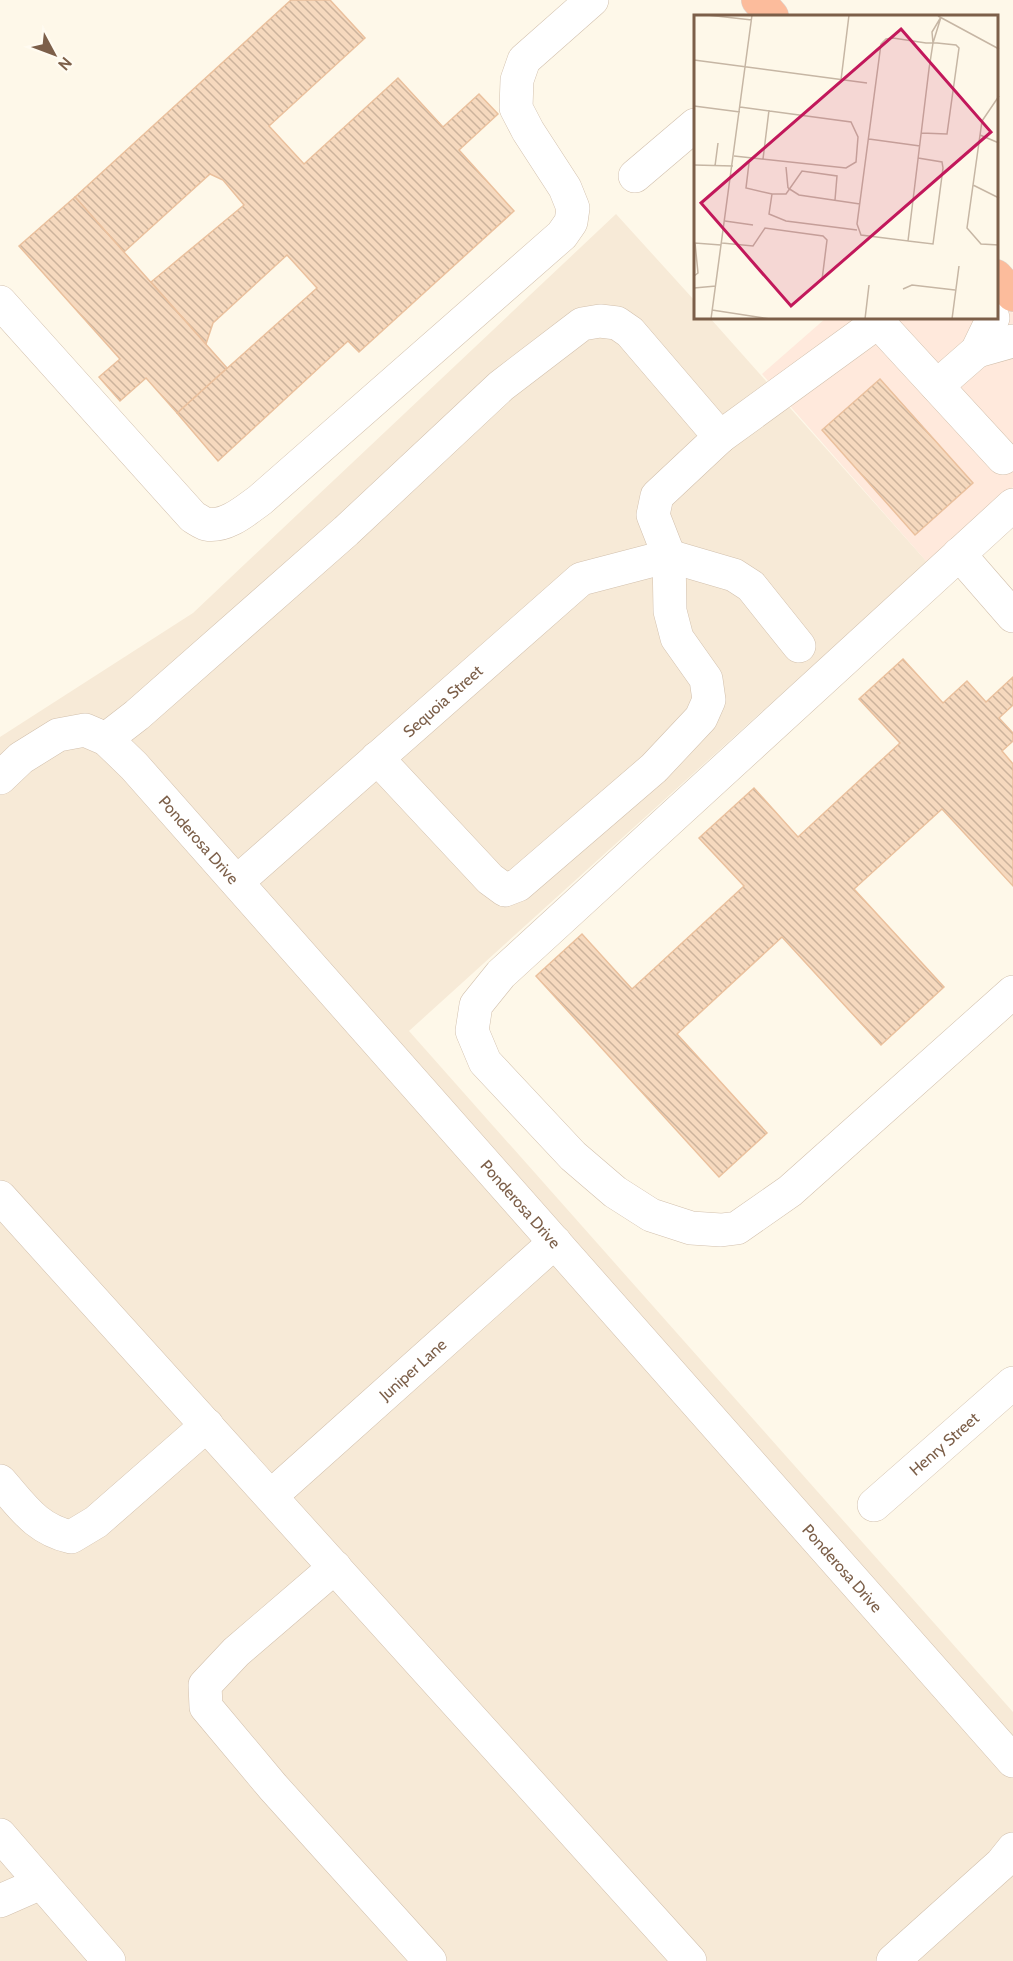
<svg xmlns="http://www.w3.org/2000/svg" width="1013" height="1961" font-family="Cabin,sans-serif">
<defs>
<pattern id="building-back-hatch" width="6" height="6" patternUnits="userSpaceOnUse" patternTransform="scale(1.5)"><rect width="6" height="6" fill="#f6d9be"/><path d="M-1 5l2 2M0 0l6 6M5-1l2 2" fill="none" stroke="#ccb39c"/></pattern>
</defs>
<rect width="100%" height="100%" fill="#fef8e9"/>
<path fill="#f7ead7" d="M616 214 695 301V318H710L927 562 409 1031 1013 1712V1961H0V737L193 613Z"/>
<path fill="#ffe9dc" d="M997 294 1013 313V487L927 562 762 374 826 318H996Z"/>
<g fill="url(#building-back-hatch)" stroke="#eac09d" stroke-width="1.5">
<path d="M291 0H330L365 38 269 126 304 164 398 78 443 127 479 94 498 114 459 150 514 211 359 352 348 341 218 461 177 413 317 288 287 255 213 323 206 344 151 282 244 205 223 180 210 174 124 252 75 197Z"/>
<path d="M75 197 227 368 177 413 146 378 120 401 99 377 120 359 19 246Z"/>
<path d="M880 379 973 483 915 535 822 430Z"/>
<path d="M903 659 943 703 967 681 986 702 1013 677V705L999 718 1013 733V741L1002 751 1013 764V886L942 809 854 889 944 987 881 1045 782 937 677 1034 767 1133 719 1177 536 976 582 934 632 989 744 886 699 838 754 788 798 837 900 743 859 699Z"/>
</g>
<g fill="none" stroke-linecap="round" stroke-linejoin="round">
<defs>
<g id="minor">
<path d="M635 176 695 125"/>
<path d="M0 302 193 517C197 519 202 523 206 524 226 528 246 510 260 500L562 235 571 222 573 208 565 188 528 131 516 108 517 80 524 60 592 0"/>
<path d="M977 351 1013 341"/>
<path d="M937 386 977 351 993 318"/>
<path d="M720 437 878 322 1003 458"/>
<path d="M1013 505 501 974 476 1005 472 1031 485 1062 573 1156 615 1192 651 1215 691 1228 721 1230 737 1228 790 1191 1013 992"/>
<path d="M959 554 1013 616"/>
<path d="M669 556 734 575 751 586 799 646"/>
<path d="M106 739 137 715 346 531 501 386 582 324 600 321 617 323 630 332 720 437 657 496 653 515 669 556 670 611 677 638 706 679 709 700 701 718 654 768 518 885 505 890 490 879 377 758"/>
<path id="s1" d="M0 778 21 758 58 735 85 730 106 739 134 766 1013 1761"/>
<path id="s2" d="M237 882 581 579 669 556"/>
<path d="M0 1197 690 1961"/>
<path d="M0 1481C23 1507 36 1529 71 1537L96 1522 207 1425"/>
<path id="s3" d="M271 1496 555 1242"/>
<path id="s4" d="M874 1505 1013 1383"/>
<path d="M335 1567 236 1652 205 1685 206 1707 273 1787 430 1961"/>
<path d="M0 1835 109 1961"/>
<path d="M0 1901 41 1883"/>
<path d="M893 1961 1001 1864 1013 1849"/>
</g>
<g id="highway">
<path d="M758 0 772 16"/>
<path d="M996 276 1013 295"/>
</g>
</defs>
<use href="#minor" stroke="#d2c0ad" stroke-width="34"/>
<use href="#highway" stroke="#ddd5d0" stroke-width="34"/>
<use href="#minor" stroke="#fff" stroke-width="33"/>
<use href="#highway" stroke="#fcbc9c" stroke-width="33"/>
</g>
<g text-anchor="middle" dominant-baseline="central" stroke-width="4.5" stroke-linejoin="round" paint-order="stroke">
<g font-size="16" fill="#7c5f49" stroke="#fffbf1">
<text stroke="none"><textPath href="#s2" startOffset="274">Sequoia Street</textPath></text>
<text stroke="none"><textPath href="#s1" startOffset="260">Ponderosa Drive</textPath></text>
<text stroke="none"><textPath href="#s1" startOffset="746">Ponderosa Drive</textPath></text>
<text stroke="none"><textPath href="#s3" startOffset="190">Juniper Lane</textPath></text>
<text stroke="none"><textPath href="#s4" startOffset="93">Henry Street</textPath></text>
<text stroke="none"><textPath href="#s1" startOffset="1232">Ponderosa Drive</textPath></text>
</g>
</g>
<g transform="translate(694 15)">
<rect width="304" height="304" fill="#fef8e9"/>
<path fill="none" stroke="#c6b6a4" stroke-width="1.5" d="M13 0 58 5M244 1 305 34M0 45 173 68M147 65 155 0M305 81 288 106 273 213 287 229 305 230M0 91 46 97M227 118 253 119 265 33 262 30 243 28H232L199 23 192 24 187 29 163 209 167 220 214 226 235 54 239 28 238 17 247 2 239 28M286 120 305 128M175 124 226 131M40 141 152 153 162 147 164 122 157 107 46 92M69 144 75 95M55 148 52 173 78 179M0 150 39 151M21 151 24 128M92 152 94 173M279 170 305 183M94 173 105 180 166 189M141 185 143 161 108 156 92 179H78L75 199 92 206 163 215M31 206 59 210M214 226 239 229 249 153 248 147 224 143M28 228 59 231 71 213 129 221 133 225 128 265M0 261 4 258 1 228 27 230M0 273 22 271M209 274 218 270 261 275M18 295 76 304M17 304 58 0M171 304 175 270M258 304 265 251"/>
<path fill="#c2185b" fill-opacity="0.15" stroke="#c2185b" stroke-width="3" d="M207 14 297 117 97 291 7 188Z"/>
<rect width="304" height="304" fill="none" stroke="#7c5f49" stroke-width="3"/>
</g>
<g transform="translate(54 54) rotate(131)" stroke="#fffbf1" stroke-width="4.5" paint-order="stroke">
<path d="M0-4.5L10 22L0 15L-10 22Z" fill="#7c5f49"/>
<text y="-9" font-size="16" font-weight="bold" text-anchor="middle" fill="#7c5f49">N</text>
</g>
</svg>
